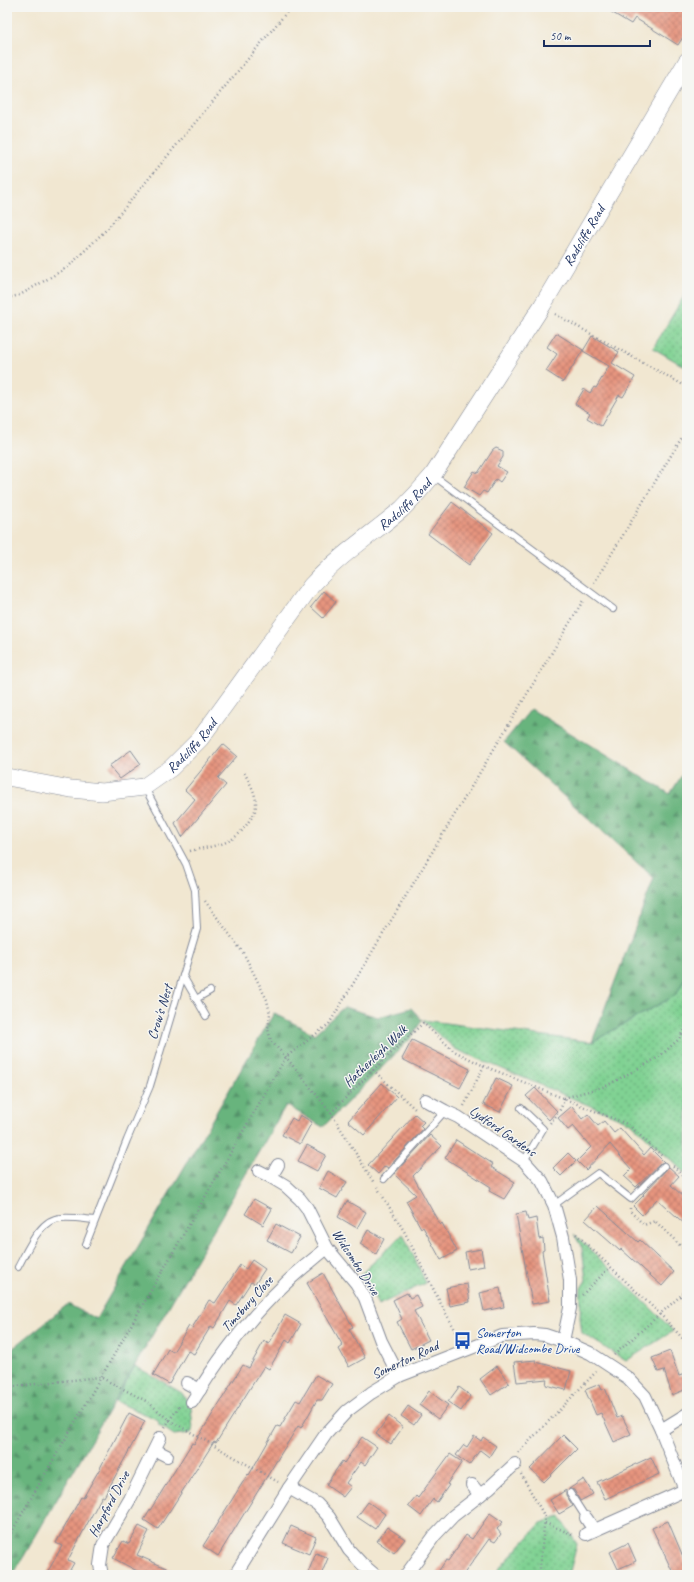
<svg xmlns="http://www.w3.org/2000/svg" width="694" height="1582" font-family="Caveat,sans-serif">
<defs>
<pattern id="green-dots" width="8" height="8" patternUnits="userSpaceOnUse"><rect width="8" height="8" fill="#80d293"/><path d="M2 2h.1M6 6h.1" fill="none" stroke="#68ab7b" stroke-width="1.8" stroke-linecap="round"/></pattern>
<pattern id="forest-firs" width="22" height="20" patternUnits="userSpaceOnUse"><rect width="22" height="20" fill="#68b47d"/><path d="M5 1l3.5 6h-7zM16 11l3.5 6h-7z" fill="#55936a"/></pattern>
<pattern id="building-cross-hatch" width="8" height="8" patternUnits="userSpaceOnUse"><rect width="8" height="8" fill="#e6947e"/><path d="M0 0l8 8M0 8l8-8" fill="none" stroke="#ba796a"/></pattern>
</defs>
<rect width="100%" height="100%" fill="#f6f6f2"/>
<filter id="ink" filterUnits="userSpaceOnUse"><feTurbulence type="fractalNoise" baseFrequency=".025" numOctaves="2"/><feDisplacementMap in="SourceGraphic" scale="8" xChannelSelector="R" yChannelSelector="G"/><feConvolveMatrix kernelMatrix="1 2 1 2 8 2 1 2 1" color-interpolation-filters="sRGB"/></filter>
<filter id="wash" filterUnits="userSpaceOnUse"><feTurbulence type="fractalNoise" baseFrequency=".012" numOctaves="4" result="noise"/><feDisplacementMap in="SourceGraphic" scale="16" xChannelSelector="R" yChannelSelector="G"/><feGaussianBlur stdDeviation="0.9" result="paint"/><feColorMatrix in="noise" values="0 0 0 0 0 0 0 0 0 0 0 0 0 0 0 0 0 1.4 0 .05"/><feComposite in="paint" operator="in"/></filter>
<g filter="url(#wash)">
<rect width="100%" height="100%" fill="#f1e7d1"/>
<g fill="url(#green-dots)" stroke="#4e8078">
<path d="M687 291V368L653 348Z"/>
<path d="M687 974V1175L631 1123 455 1049 422 1020 592 1042 676 995Z"/>
<path d="M403 1234 426 1283 378 1305 371 1290 360 1275Z"/>
<path d="M574 1234 659 1316 673 1331 626 1361 582 1333 580 1318 581 1288 586 1280 582 1248Z"/>
<path d="M135 1366 182 1393 191 1407 193 1429 191 1433 174 1435 159 1425 158 1420 115 1401Z"/>
<path d="M560 1517 577 1544 569 1575H501L497 1571 541 1523Z"/>
</g>
<g fill="url(#forest-firs)" stroke="#42726e">
<path d="M531 709 670 794 687 767V974L676 995 592 1042 654 878 504 742Z"/>
<path d="M344 1007 378 1017 411 1008 422 1020 411 1038 323 1127 286 1105 13 1575H7V1353L68 1304 96 1319 274 1013 314 1034Z"/>
</g>
<g id="blocks">
<g fill="url(#building-cross-hatch)">
<path d="M603 7H687V31L678 45 635 18 631 24Z"/>
<path d="M556 333 583 350 563 382 546 371 557 354 547 347Z"/>
<path d="M592 336 619 352 612 363 635 377 623 397 619 395 601 426 587 418 590 413 575 404 584 389 590 393 594 387 596 388 609 366 583 351Z"/>
<path d="M496 448 503 451V457L497 466 507 472 500 482 496 479 487 493 483 491 479 496 464 487 474 471 478 473 493 450Z"/>
<path d="M452 502 493 533 469 565 428 534Z"/>
<path d="M324 591 336 602 323 618 311 607Z"/>
<path d="M223 744 237 756 218 778 226 785 182 837 175 823 195 799 185 790Z"/>
<path d="M131 750 141 764 120 779 109 766Z"/>
<path d="M412 1040 470 1069 460 1088 402 1059Z"/>
<path d="M496 1078 513 1086 500 1112 483 1104Z"/>
<path d="M382 1083 397 1097 364 1135 348 1121Z"/>
<path d="M535 1088 557 1111 549 1120 526 1096Z"/>
<path d="M572 1106 582 1119 588 1114 598 1126 604 1121 614 1133 620 1128 644 1155 650 1148 664 1162 661 1163 636 1187 624 1176 631 1169 610 1144 586 1170 577 1161 591 1147 573 1126 568 1130 558 1118Z"/>
<path d="M415 1114 424 1122 420 1126 423 1129 388 1168 385 1166 378 1174 368 1165Z"/>
<path d="M300 1115 312 1122 300 1144 282 1135 292 1118 297 1121Z"/>
<path d="M430 1135 442 1146 413 1176 440 1225 442 1223 457 1251 441 1260 423 1227 421 1228 406 1201 416 1195 394 1174Z"/>
<path d="M456 1140 493 1164 491 1167 515 1182 504 1199 489 1191 491 1187 445 1158Z"/>
<path d="M307 1145 326 1155 317 1171 298 1161Z"/>
<path d="M568 1153 576 1161 561 1176 553 1168Z"/>
<path d="M668 1166 679 1176 671 1185 687 1200V1226L657 1199 642 1215 633 1206 644 1195 643 1194 667 1169Z"/>
<path d="M328 1171 347 1182 337 1198 319 1188Z"/>
<path d="M254 1199 272 1209 263 1225 245 1214Z"/>
<path d="M347 1201 366 1212 357 1228 338 1217Z"/>
<path d="M598 1206 638 1242 640 1240 674 1272 662 1286 621 1249 620 1251 585 1220Z"/>
<path d="M526 1212 528 1220 536 1218 539 1239 543 1238 544 1250 542 1251 550 1301 532 1304 516 1214Z"/>
<path d="M276 1224 300 1237 291 1253 267 1240Z"/>
<path d="M368 1230 384 1239 376 1254 360 1244Z"/>
<path d="M481 1249 484 1266 468 1269 465 1252Z"/>
<path d="M252 1260 265 1269 255 1284 251 1282 236 1305 230 1301 214 1328 211 1326 194 1354 188 1351 169 1384 153 1375 168 1349 173 1352 189 1326 192 1328 209 1300 215 1303 240 1265 246 1269Z"/>
<path d="M323 1273 353 1327 349 1329 365 1358 349 1367 339 1349 343 1346 307 1283Z"/>
<path d="M467 1284 470 1302 450 1306 446 1288Z"/>
<path d="M500 1288 504 1307 484 1311 480 1293Z"/>
<path d="M407 1293 410 1298 416 1295 422 1307 414 1311 429 1340 411 1349 397 1322 402 1319 393 1300Z"/>
<path d="M285 1315 301 1324 290 1343 286 1340 269 1369 264 1366 216 1443 214 1442 158 1529 144 1520 192 1443 194 1444 243 1365 249 1368 264 1341 269 1344Z"/>
<path d="M670 1351 679 1376 685 1374 687 1381V1389L672 1395 664 1370 658 1372 652 1358Z"/>
<path d="M536 1360V1362L571 1371 566 1390 546 1385 547 1379 517 1382 514 1362Z"/>
<path d="M497 1366 509 1383 491 1395 480 1379Z"/>
<path d="M316 1375 332 1384 322 1400H317L301 1428 298 1426 218 1556 203 1546 248 1474 249 1475 277 1426 280 1427 296 1400 300 1402Z"/>
<path d="M600 1384 602 1390 605 1388 617 1418 622 1416 631 1434 614 1442 601 1413 596 1415 585 1390Z"/>
<path d="M459 1387 471 1396 461 1411 448 1402Z"/>
<path d="M429 1391 448 1405 438 1419 419 1405Z"/>
<path d="M408 1406 421 1415 414 1425 401 1416Z"/>
<path d="M129 1413 145 1421 104 1497 102 1496 68 1560 74 1563 67 1575H46L62 1546 56 1543 81 1497 83 1498 99 1470Z"/>
<path d="M389 1416 403 1427 391 1444 376 1434Z"/>
<path d="M563 1435 577 1449 544 1482 530 1469Z"/>
<path d="M474 1436 481 1441 483 1437 496 1446 489 1457 480 1450 469 1465 456 1455 464 1445 467 1447Z"/>
<path d="M362 1437 377 1447 365 1465 361 1462 346 1483 351 1487 343 1497 326 1485 342 1461 344 1463Z"/>
<path d="M450 1454 462 1462 447 1484 449 1485 437 1502 433 1499 421 1516 408 1506 416 1496 418 1498Z"/>
<path d="M651 1457 659 1474 605 1499 597 1482Z"/>
<path d="M584 1479 593 1494 580 1501 574 1490 569 1489Z"/>
<path d="M566 1490V1495L573 1506 559 1514 550 1500Z"/>
<path d="M368 1502 385 1514 375 1529 357 1517Z"/>
<path d="M490 1513 503 1522 497 1529 501 1534 495 1542 489 1539 463 1575H436L446 1560 448 1561 466 1535 472 1539Z"/>
<path d="M668 1521 687 1566V1569L674 1575 652 1528Z"/>
<path d="M139 1526 149 1531 137 1555 182 1575H136L137 1571 113 1558 123 1541 129 1544Z"/>
<path d="M291 1526 316 1537 309 1554 283 1543Z"/>
<path d="M387 1527 405 1539 394 1553 377 1541Z"/>
<path d="M628 1543 636 1561 618 1569 610 1552Z"/>
<path d="M316 1553 328 1558 321 1575H307Z"/>
</g>
</g>
</g>
<g filter="url(#ink)">
<use href="#blocks" fill-opacity="0" stroke="#868b98" stroke-width="1"/>
<g fill="none" stroke-linecap="round" stroke-linejoin="round">
<defs>
<g id="service">
<path d="M434 476 613 609"/>
<path d="M183 976 206 1016"/>
<path d="M196 999 210 991"/>
<path d="M521 1108 543 1129 524 1161"/>
<path d="M384 1179 445 1111"/>
<path d="M554 1205 598 1173 631 1199 664 1166"/>
<path d="M86 1244 127 1140 150 1086 197 929 195 890 186 864 145 788"/>
<path d="M18 1267C27 1251 40 1218 61 1218 72 1217 84 1219 95 1220"/>
<path d="M570 1493 586 1518"/>
</g>
<g id="minor">
<path d="M425 1100 445 1111 458 1117 524 1161 542 1181 554 1205 563 1237 570 1280V1308L563 1341"/>
<path d="M259 1171 271 1177 286 1186 300 1199 307 1208 327 1248 356 1283 365 1298 381 1341 399 1376"/>
<path d="M271 1177 278 1165"/>
<path d="M187 1383 200 1390"/>
<path d="M192 1402C218 1359 248 1319 285 1284 298 1271 313 1260 327 1248"/>
<path d="M661 1430 687 1414"/>
<path d="M155 1450 167 1456"/>
<path d="M472 1485 480 1495"/>
<path d="M289 1488 317 1504 329 1517 349 1550 362 1564 375 1575"/>
<path d="M586 1518 594 1530"/>
<path d="M586 1534 685 1490"/>
<path d="M102 1575 100 1565 103 1545 130 1499 160 1438"/>
<path d="M235 1575 289 1488 326 1434 347 1411 371 1393 399 1376 502 1336 534 1334 545 1335 563 1341 590 1353 628 1378 645 1396 661 1430 687 1495"/>
<path d="M406 1575 435 1535 453 1516 489 1488 515 1464"/>
</g>
<g id="secondary">
<path id="s1" d="M7 777 71 789 102 792 144 787 171 768 200 739 311 586C338 556 371 535 402 509 413 498 423 487 433 475L542 306 687 61"/>
</g>
</defs>
<use href="#service" stroke="#868b98" stroke-width="8"/>
<use href="#minor" stroke="#868b98" stroke-width="14"/>
<use href="#secondary" stroke="#868b98" stroke-width="18"/>
<g stroke="#868b98" stroke-width="2.5" stroke-dasharray="1 3" stroke-linecap="butt">
<path d="M7 298 20 295 68 267 107 229 291 7"/>
<path d="M555 314 687 387"/>
<path d="M594 583 687 429"/>
<path d="M190 851C216 845 234 846 249 821 253 816 256 811 256 804 256 793 249 782 244 772"/>
<path d="M205 901 244 954 267 1000 270 1014 268 1029 271 1041 286 1057 331 1113 374 1183"/>
<path d="M373 1070 415 1109"/>
<path d="M564 1098 606 1086 659 1057 679 1039 687 1024"/>
<path d="M464 1106 484 1066"/>
<path d="M331 1113 373 1070 423 1023 454 1051 484 1066 629 1125 663 1157"/>
<path d="M550 1123C557 1115 562 1109 564 1098"/>
<path d="M673 1166 687 1178"/>
<path d="M377 1187 404 1231 444 1310 461 1340"/>
<path d="M630 1208V1211L644 1225 655 1221 687 1252"/>
<path d="M576 1234 660 1314 687 1343"/>
<path d="M582 1295 610 1267"/>
<path d="M614 1355 687 1290"/>
<path d="M7 1387 100 1377 148 1402 169 1420 278 1482"/>
<path d="M165 1427 180 1405"/>
<path d="M518 1453 596 1372"/>
<path d="M521 1474 545 1517 540 1566V1575"/>
<path d="M545 1523 574 1535"/>
<path d="M7 1540 286 1057 329 1024 584 599"/>
</g>
<use href="#service" stroke="#fff" stroke-width="6"/>
<use href="#minor" stroke="#fff" stroke-width="12"/>
<use href="#secondary" stroke="#fff" stroke-width="17"/>
</g>
</g>
<defs>
<symbol id="bus-bare" viewBox="-9 -9 18 18"><path d="M-5-6H5V4H4V6H2V4H-2V6H-4V4H-5ZM-3.5-4V0h7V-4ZM-3.5 1.2v1.5H-2V1.2ZM2 1.2v1.5H3.5V1.2Z" fill="#1a4fb4" stroke="#f6f6f2" stroke-width="2.5" paint-order="stroke"/></symbol>
</defs>
<g fill-rule="evenodd">
<use href="#bus-bare" x="450" y="1328" width="25" height="25"/>
</g>
<g text-anchor="middle" dominant-baseline="central" stroke-width="3" stroke-linejoin="round" paint-order="stroke">
<g font-size="14" fill="#1b2f5e" stroke="#f6f6f2">
<text stroke="none"><textPath href="#s1" startOffset="850">Radcliffe Road</textPath></text>
<text stroke="none"><textPath href="#s1" startOffset="526">Radcliffe Road</textPath></text>
<text stroke="none"><textPath href="#s1" startOffset="202">Radcliffe Road</textPath></text>
<text transform="translate(160 1012) rotate(-73)">Crow's Nest</text>
<text transform="translate(375 1056) rotate(-44)">Hatherleigh Walk</text>
<text transform="translate(503 1131) rotate(35)">Lydford Gardens</text>
<text transform="translate(356 1262) rotate(57)">Widcombe Drive</text>
<text transform="translate(247 1304) rotate(-48)">Timsbury Close</text>
<text transform="translate(405 1360) rotate(-25)">Somerton Road</text>
<text transform="translate(109 1504) rotate(-62)">Harpford Drive</text>
</g>
<g font-size="14" fill="#164399" stroke="#f6f6f2" text-anchor="start">
<text x="476" y="1332">Somerton<tspan x="476" dy="16">Road/Widcombe Drive</tspan></text>
</g>
</g>
<rect width="694" height="1582" fill="none" stroke="#f6f6f2" stroke-width="24"/>
<path d="M544 40v6h106v-6" fill="none" stroke="#1b2f5e" stroke-width="2"/>
<text x="550" y="40" font-size="12" fill="#1b2f5e" stroke="#f6f6f2" stroke-width="3" paint-order="stroke">50 m</text>
</svg>
